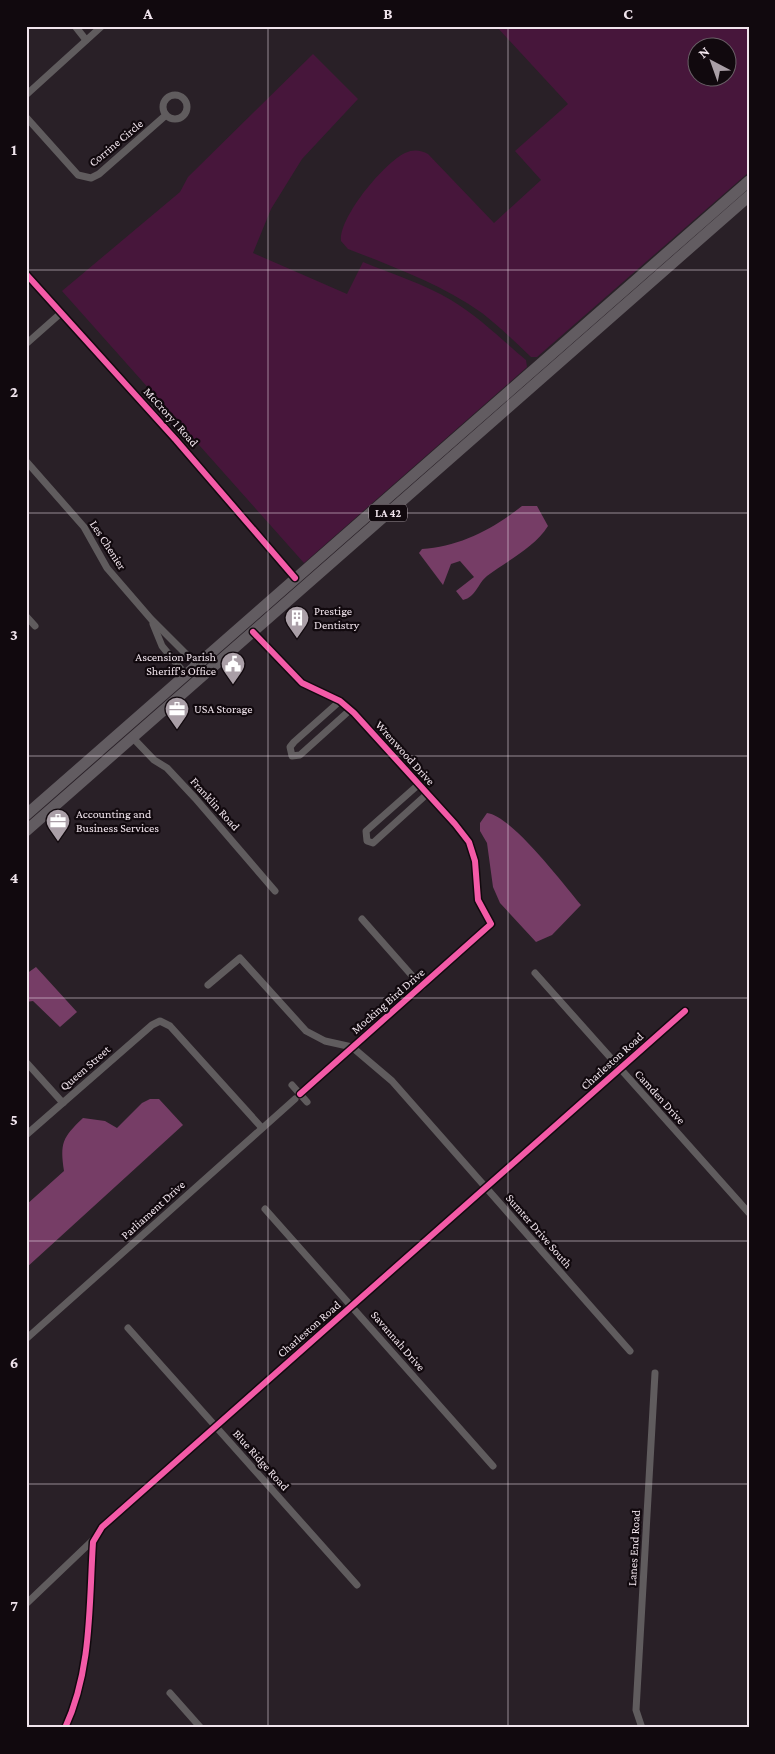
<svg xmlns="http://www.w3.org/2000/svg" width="775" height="1754" font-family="'Crimson Pro',serif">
<rect width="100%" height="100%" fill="#292027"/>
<g fill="#47163b" fill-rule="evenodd">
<path d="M496 26H749V172L537 357H531C515 342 499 326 482 313 441 284 394 267 348 249L341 241C339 217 384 163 405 153 413 149 421 150 428 154L494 223 541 180 515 151 568 104ZM698 48H728V78H698Z"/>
<path d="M313 54 358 99 302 159 271 209 253 253 347 294 363 262C392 274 424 284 451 300 478 316 502 340 526 360L527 367 304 563 62 291 180 192 188 177Z"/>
</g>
<g fill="#763d66">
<path d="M522 506H537L548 526C534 548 508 560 487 576 478 583 476 597 463 600L456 591 474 577 460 561 451 564 443 585 419 553 422 549C459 547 493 529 522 506Z"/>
<path d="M487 813C512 816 563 884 581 905L552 935 536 942 500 903 493 887 487 843 480 831V823Z"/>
<path d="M36 967 77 1012 60 1027 33 1001 26 1002V974Z"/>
<path d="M150 1099H159L183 1125 26 1268V1205L64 1171C60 1143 62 1138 83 1118L105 1121 117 1128 142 1103Z"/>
</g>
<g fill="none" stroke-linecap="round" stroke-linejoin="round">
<g stroke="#605c5e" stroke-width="7">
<path d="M75 26 86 40"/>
<path d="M26 95 102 26"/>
<circle cx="175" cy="107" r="12"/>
<path d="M26 117 78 175 91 178 99 174 166 115"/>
<path d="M26 274 176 440 295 578"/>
<path d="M26 344 61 313"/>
<path d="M26 461 84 527 107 568 151 619 197 665"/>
<path d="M26 616 35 626"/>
<path d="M153 624 162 646 186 675"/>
<path d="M253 632 302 683 340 701 354 713 455 824 469 842 475 861 478 900 491 924 300 1094"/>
<path d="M340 701 294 742 290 747 292 756 300 755 350 710"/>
<path d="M133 738 154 760 167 768 195 798 275 891"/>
<path d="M418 785 366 831 367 841 373 843 427 794"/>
<path d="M362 919 422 987"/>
<path d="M535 973 749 1213"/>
<path d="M208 985 240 958 306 1031 325 1041 352 1047 392 1081 630 1351"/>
<path d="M26 1062 63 1103"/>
<path d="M292 1085 307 1102"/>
<path d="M26 1135 152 1025 160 1021 170 1026 262 1128"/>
<path d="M265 1209 493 1466"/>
<path d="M128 1328 357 1585"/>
<path d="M26 1339 295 1099"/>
<path d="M26 1604 93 1540"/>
<path d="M170 1693 201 1728"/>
<path d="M65 1728C92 1670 89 1604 93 1542L102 1527 685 1011"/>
<path d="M642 1728 636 1710 655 1373"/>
</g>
<g stroke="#625c61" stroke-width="11">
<path d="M26 815 749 181"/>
<path d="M26 831 749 196"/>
</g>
<defs>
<g id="cycleway">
<path d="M26 274 176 440 295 578"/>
<path d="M253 632 302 683 340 701 354 713 455 824 469 842 475 861 478 900 491 924 300 1094"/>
<path d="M65 1728C92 1670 89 1604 93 1542L102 1527 685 1011"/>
</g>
</defs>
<use href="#cycleway" stroke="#11090e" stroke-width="9"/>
<use href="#cycleway" stroke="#f35aa7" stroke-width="6"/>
</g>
<path fill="none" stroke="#f0e4ec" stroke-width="1" stroke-opacity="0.55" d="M268 26V1728M508 26V1728M26 270H749M26 513H749M26 756H749M26 998H749M26 1241H749M26 1484H749"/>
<defs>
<symbol id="building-pin" viewBox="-11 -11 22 30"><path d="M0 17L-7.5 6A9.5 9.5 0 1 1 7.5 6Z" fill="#aa9fa7" stroke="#11090e"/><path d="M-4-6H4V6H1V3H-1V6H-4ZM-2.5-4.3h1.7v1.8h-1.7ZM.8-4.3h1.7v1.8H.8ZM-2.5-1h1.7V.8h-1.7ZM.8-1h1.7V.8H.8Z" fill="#fff"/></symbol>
<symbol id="civic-pin" viewBox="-11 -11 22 30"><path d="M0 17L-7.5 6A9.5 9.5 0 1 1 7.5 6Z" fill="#aa9fa7" stroke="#11090e"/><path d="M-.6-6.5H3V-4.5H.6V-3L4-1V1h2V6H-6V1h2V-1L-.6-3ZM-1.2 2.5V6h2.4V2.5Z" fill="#fff"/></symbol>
<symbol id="office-pin" viewBox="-11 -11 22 30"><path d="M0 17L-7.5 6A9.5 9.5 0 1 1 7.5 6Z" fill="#aa9fa7" stroke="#11090e"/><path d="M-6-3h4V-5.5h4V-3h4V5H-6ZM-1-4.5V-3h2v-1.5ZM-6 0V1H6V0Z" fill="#fff"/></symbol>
</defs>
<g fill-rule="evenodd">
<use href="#building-pin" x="283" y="604" width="28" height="38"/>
<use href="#civic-pin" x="219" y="650" width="28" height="38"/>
<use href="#office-pin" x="163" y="695" width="28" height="38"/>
<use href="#office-pin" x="44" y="807" width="28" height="38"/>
</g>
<g text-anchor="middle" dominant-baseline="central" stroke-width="4.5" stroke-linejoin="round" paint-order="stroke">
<rect fill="#11090e" stroke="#ada2a9" stroke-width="1" x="369" y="504.5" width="38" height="17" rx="4"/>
<g font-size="11" font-weight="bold" fill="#f0e4ec">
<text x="388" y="513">LA 42</text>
</g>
<g font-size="12" fill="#f0e4ec" stroke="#11090e">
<text transform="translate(116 143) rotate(-40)">Corrine Circle</text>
<text transform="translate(171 417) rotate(48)">McCrory 1 Road</text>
<text transform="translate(108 545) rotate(57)">Les Chenier</text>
<text transform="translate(405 753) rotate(48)">Wrenwood Drive</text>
<text transform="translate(215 804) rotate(48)">Franklin Road</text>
<text transform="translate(388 1001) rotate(-41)">Mocking Bird Drive</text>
<text transform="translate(612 1061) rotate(-42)">Charleston Road</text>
<text transform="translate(85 1068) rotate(-41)">Queen Street</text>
<text transform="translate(660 1097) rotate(48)">Camden Drive</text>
<text transform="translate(153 1210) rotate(-42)">Parliament Drive</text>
<text transform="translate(539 1231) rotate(49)">Sumter Drive South</text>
<text transform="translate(309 1329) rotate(-41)">Charleston Road</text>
<text transform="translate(398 1341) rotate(49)">Savannah Drive</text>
<text transform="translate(261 1460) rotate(48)">Blue Ridge Road</text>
<text transform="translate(634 1548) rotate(-87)">Lanes End Road</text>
</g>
<g font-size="12" fill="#f0e4ec" stroke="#11090e" text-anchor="start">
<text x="314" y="611">Prestige<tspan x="314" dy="14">Dentistry</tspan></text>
<text x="216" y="657" text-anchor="end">Ascension Parish<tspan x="216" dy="14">Sheriff's Office</tspan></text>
<text x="194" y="709">USA Storage</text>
<text x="76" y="814">Accounting and<tspan x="76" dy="14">Business Services</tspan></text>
</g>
</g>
<rect width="775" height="1754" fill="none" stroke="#11090e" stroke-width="55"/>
<g transform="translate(712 62) rotate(319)"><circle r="24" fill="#11090e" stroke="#6a6167"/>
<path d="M0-4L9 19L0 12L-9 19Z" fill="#aa9fa7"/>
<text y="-8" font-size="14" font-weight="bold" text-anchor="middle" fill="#f0e4ec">N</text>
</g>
<rect x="28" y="28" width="720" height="1698" fill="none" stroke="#f0e4ec" stroke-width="2"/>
<g font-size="16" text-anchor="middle" font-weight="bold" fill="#f0e4ec">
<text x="148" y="19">A</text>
<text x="388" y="19">B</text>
<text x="628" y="19">C</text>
<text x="14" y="155">1</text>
<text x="14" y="397">2</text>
<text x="14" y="640">3</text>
<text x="14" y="883">4</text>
<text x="14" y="1125">5</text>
<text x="14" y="1368">6</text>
<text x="14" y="1611">7</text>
</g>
</svg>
